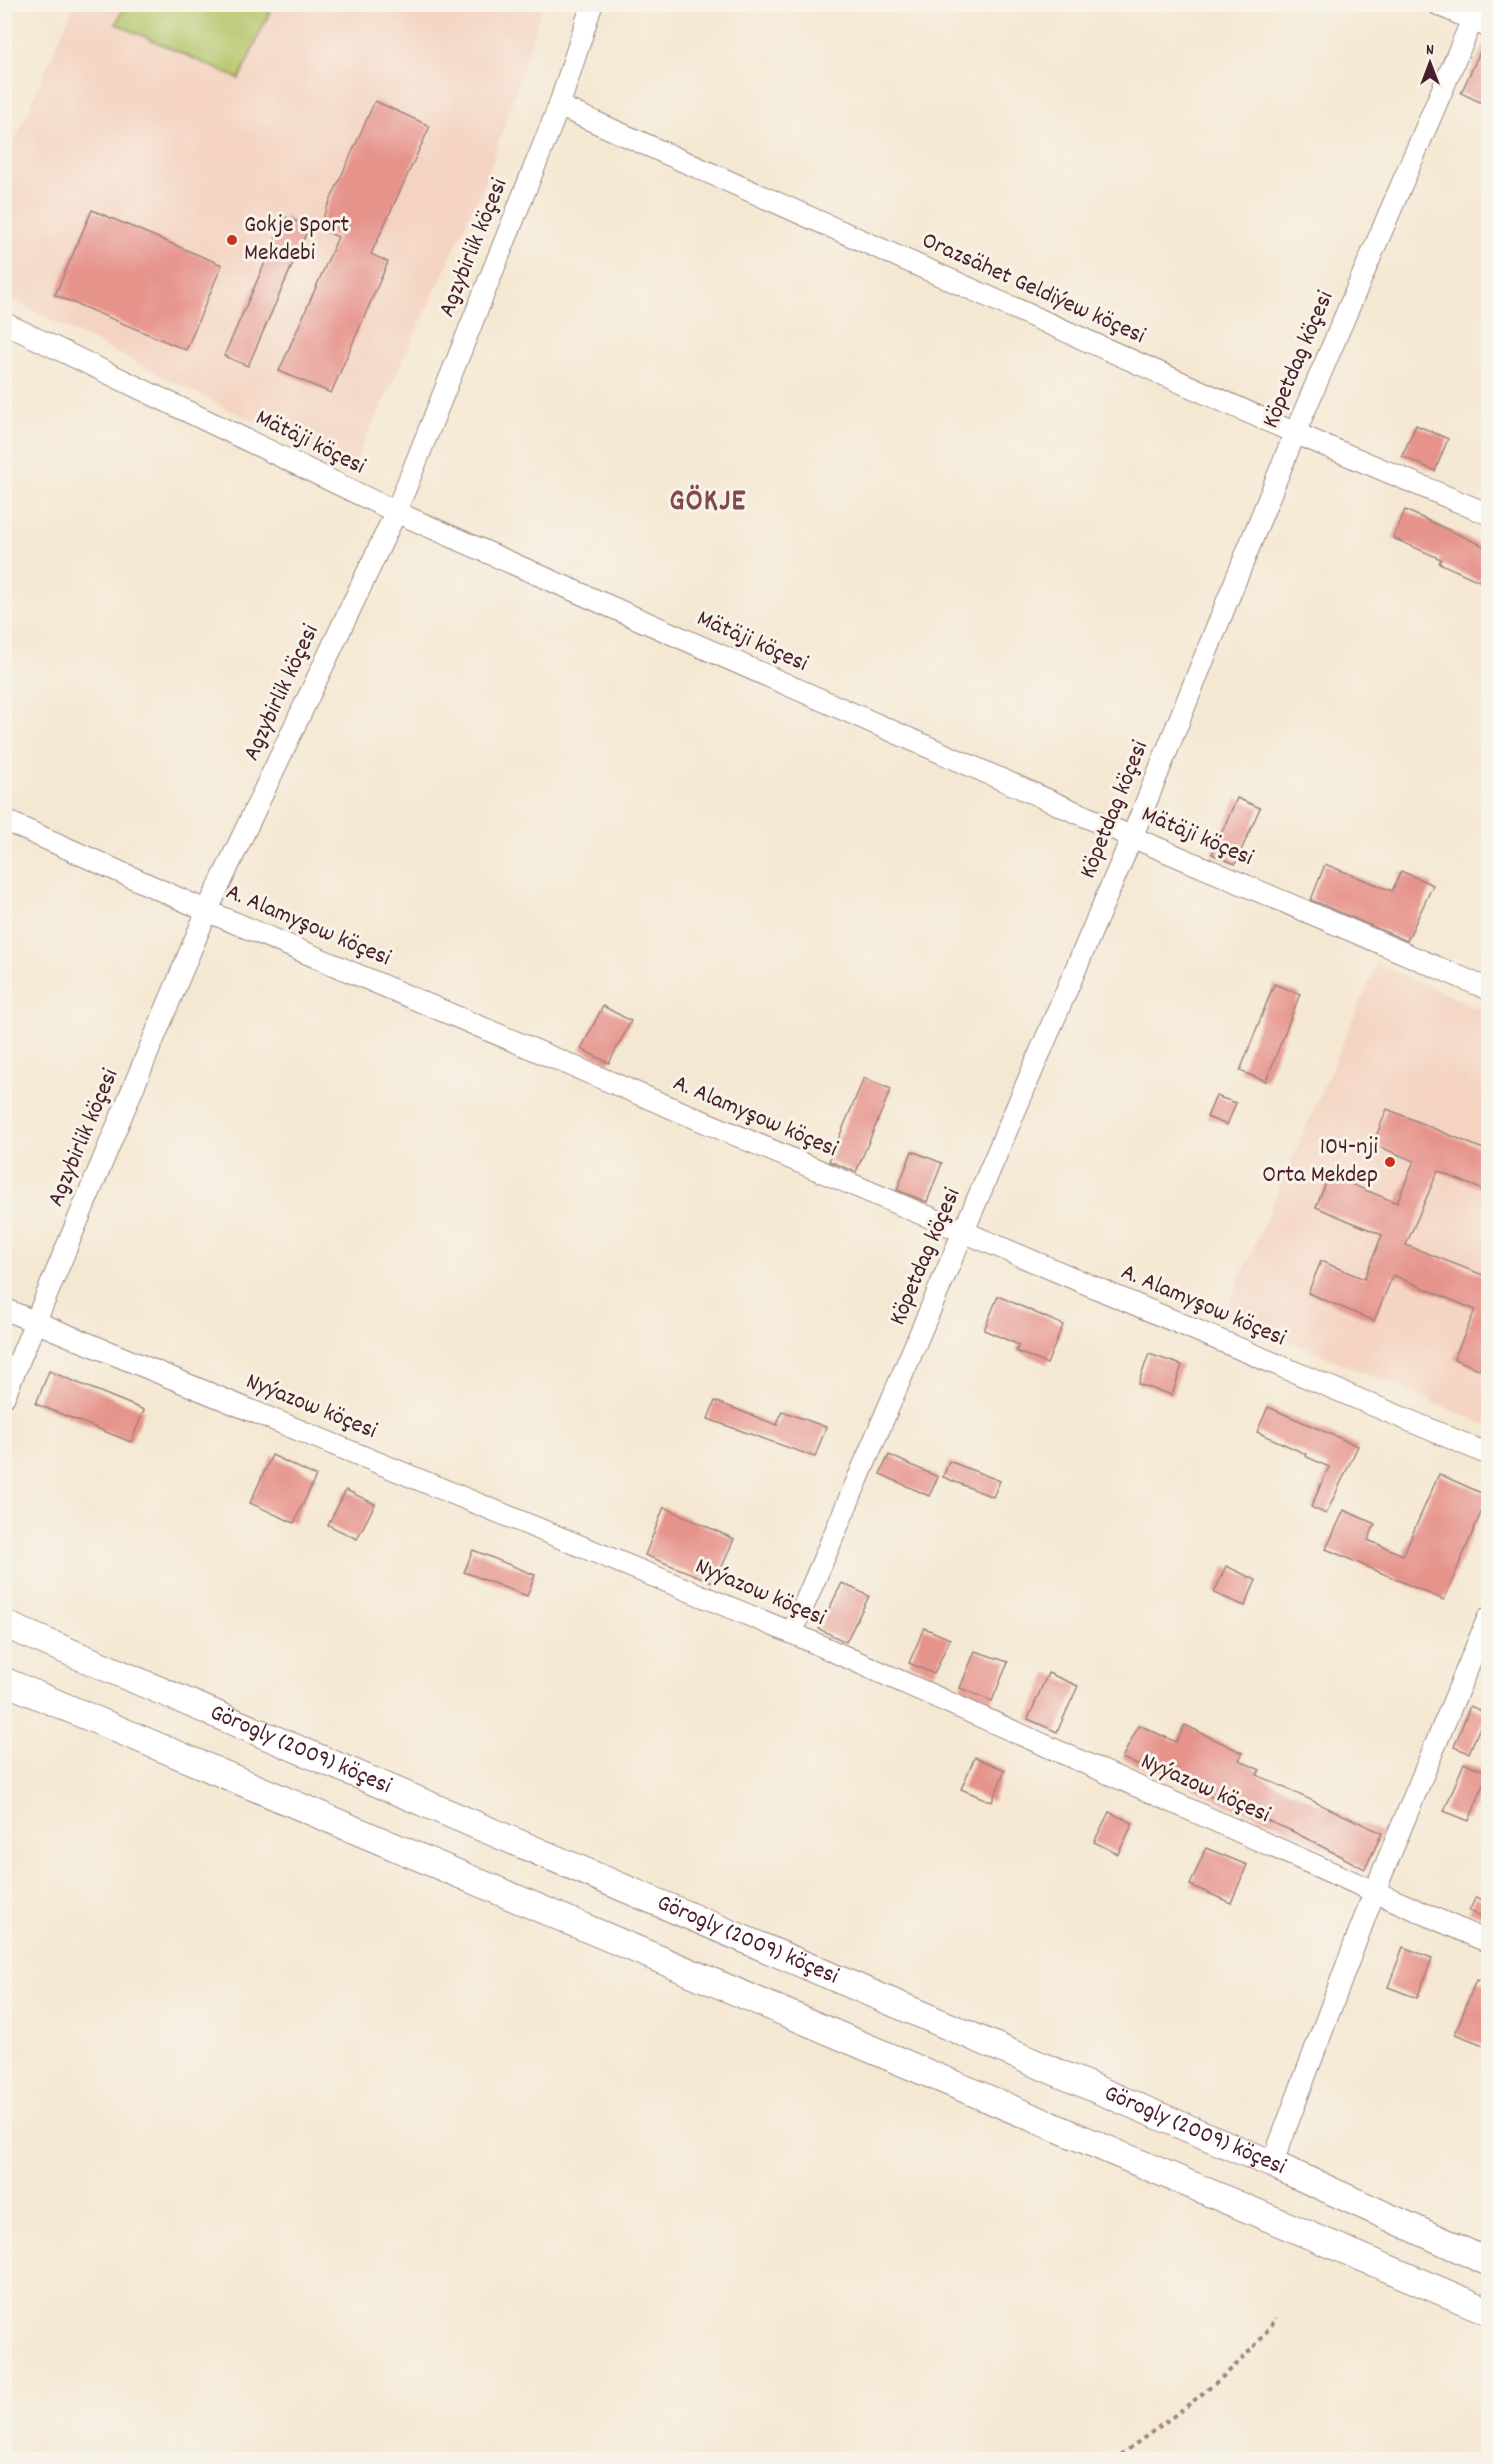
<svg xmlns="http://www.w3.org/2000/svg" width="1493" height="2464" font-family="Dekko,sans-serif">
<rect width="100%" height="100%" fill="#f7f3e8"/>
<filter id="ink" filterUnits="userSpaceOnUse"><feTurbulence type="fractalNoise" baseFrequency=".0167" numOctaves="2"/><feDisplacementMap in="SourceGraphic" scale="12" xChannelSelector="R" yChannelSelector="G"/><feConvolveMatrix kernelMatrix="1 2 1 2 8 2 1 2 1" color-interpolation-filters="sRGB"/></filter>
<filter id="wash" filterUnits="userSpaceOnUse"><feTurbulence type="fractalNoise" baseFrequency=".008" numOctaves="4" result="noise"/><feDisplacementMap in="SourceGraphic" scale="24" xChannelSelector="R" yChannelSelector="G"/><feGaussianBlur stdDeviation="1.35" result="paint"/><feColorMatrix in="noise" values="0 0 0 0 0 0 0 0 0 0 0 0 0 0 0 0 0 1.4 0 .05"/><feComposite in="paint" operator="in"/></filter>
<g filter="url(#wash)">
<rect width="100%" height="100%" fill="#f5e8d3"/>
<g fill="#f4d3c1">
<path d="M74 5H543L485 184 351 471 5 297V164Z"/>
<path d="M1377 964 1488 1012V1426L1225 1313Z"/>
</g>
<path fill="#b3c467" stroke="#7e7249" stroke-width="1.5" d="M125 5V4L273 5 239 79 116 24Z"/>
<g id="blocks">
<g fill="#e6938b">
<path d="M1486 39 1488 40V106L1461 93Z"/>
<path d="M375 101 430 126 371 254 388 262 331 393 279 371 338 237 318 228Z"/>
<path d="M92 210 222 265 186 350 55 295Z"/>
<path d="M285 217 309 227 248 366 224 356Z"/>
<path d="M1416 425 1448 439 1435 471 1402 456Z"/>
<path d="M1405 510 1488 548V560L1479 581 1439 563 1441 559 1393 538Z"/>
<path d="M1237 798 1260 808 1235 864 1212 854Z"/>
<path d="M1325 864 1392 891 1401 871 1433 885 1407 941 1311 900Z"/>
<path d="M1274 984 1300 994 1266 1081 1240 1071Z"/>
<path d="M603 1006 631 1021 609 1063 581 1049Z"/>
<path d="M864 1078 891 1089 856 1172 829 1161Z"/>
<path d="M1216 1096 1236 1103 1227 1125 1207 1117Z"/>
<path d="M1387 1109 1488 1151V1192L1438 1171 1406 1245 1488 1277V1373L1454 1359 1475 1310 1393 1275 1374 1321 1308 1293 1321 1261 1364 1279 1382 1235 1316 1207 1329 1175 1397 1203 1414 1161 1373 1144Z"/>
<path d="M912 1151 942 1163 927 1202 897 1190Z"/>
<path d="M998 1296 1063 1325 1047 1364 1016 1351 1019 1345 984 1330Z"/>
<path d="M1149 1354 1182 1365 1172 1395 1138 1384Z"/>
<path d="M49 1371 144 1410 131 1442 36 1404Z"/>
<path d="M715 1401 777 1425 782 1411 826 1427 815 1457 708 1419Z"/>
<path d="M1268 1407 1358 1446 1326 1514 1311 1507 1329 1467 1305 1456 1306 1454 1257 1432Z"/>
<path d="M272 1455 316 1476 294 1523 250 1503Z"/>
<path d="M889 1455 938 1477 929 1496 880 1474Z"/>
<path d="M949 1461 1000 1481 993 1497 943 1477Z"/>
<path d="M1439 1474 1488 1496 1444 1600 1326 1549 1344 1510 1375 1524 1368 1540 1403 1555Z"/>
<path d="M346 1490 375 1504 357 1539 328 1525Z"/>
<path d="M664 1507 734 1539 715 1583 645 1555Z"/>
<path d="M473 1550 535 1575 527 1596 464 1572Z"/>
<path d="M1226 1566 1256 1580 1245 1606 1214 1593Z"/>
<path d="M842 1583 869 1596 846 1642 819 1629Z"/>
<path d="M924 1628 950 1639 934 1674 909 1663Z"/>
<path d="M975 1651 1008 1662 992 1701 960 1688Z"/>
<path d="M1048 1673 1078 1686 1057 1732 1028 1719Z"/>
<path d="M1470 1706 1486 1713 1469 1753 1454 1747Z"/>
<path d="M1139 1725 1176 1742 1185 1725 1243 1753 1239 1760 1260 1770 1257 1775 1382 1833 1365 1869 1292 1831 1241 1809 1239 1811 1153 1767 1151 1771 1122 1758Z"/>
<path d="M975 1757 1005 1770 992 1802 961 1789Z"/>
<path d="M1464 1763 1488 1772 1469 1821 1444 1811Z"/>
<path d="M1109 1812 1133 1823 1118 1854 1094 1842Z"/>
<path d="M1206 1848 1247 1865 1231 1903 1190 1885Z"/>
<path d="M1476 1897 1488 1902V1919L1469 1911Z"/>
<path d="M1403 1947 1432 1958 1417 1998 1388 1987Z"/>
<path d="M1476 1980 1488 1985V2047L1455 2034Z"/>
</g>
</g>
</g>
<g filter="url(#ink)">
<use href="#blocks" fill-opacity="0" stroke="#a0847f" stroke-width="1.5"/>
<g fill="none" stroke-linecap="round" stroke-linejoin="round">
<defs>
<g id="minor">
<path d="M1437 4 1488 27"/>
<path d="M559 106 1295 433 1488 514"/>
<path d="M4 323 396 512 1132 837 1488 989"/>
<path d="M4 820 207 911 1488 1454"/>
<path d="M4 1309 792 1633 1488 1942"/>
<path d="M4 1397 207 911 396 512 559 106 592 4"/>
<path d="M792 1633 1132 837 1295 433 1479 4"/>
<path d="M1272 2164 1374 1893 1488 1618"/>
</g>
<g id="major">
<path id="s1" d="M4 1624 1272 2164 1488 2262"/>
<path d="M4 1681 1488 2311"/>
</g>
</defs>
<use href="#minor" stroke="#a0847f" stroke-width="23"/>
<use href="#major" stroke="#a0847f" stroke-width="29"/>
<path stroke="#a0847f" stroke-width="4" stroke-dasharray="4.5 4.5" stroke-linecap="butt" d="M1114 2460C1164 2422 1244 2370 1276 2318"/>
<use href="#minor" stroke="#fff" stroke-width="21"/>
<use href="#major" stroke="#fff" stroke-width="27"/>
</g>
</g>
<g fill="#c8321e" stroke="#f7f3e8" stroke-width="2">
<circle cx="232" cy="240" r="6"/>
<circle cx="1390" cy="1162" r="6"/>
</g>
<g text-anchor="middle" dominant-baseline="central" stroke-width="6" stroke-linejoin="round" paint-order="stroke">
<g font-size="24" fill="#4a1f2b" stroke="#f7f3e8" text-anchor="start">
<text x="244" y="226">Gokje Sport<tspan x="244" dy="28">Mekdebi</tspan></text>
<text x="1378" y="1148" text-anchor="end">104-nji<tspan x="1378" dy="28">Orta Mekdep</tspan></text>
</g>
<g font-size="24" fill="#4a1f2b" stroke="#f7f3e8">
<text transform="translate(474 248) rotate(-68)">Agzybirlik köçesi</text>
<text transform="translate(1033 289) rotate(24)">Orazsähet Geldiýew köçesi</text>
<text transform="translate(1299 360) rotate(-67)">Köpetdag köçesi</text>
<text transform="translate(310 443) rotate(26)">Mätäji köçesi</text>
<text transform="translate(752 642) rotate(24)">Mätäji köçesi</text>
<text transform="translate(282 693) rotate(-65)">Agzybirlik köçesi</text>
<text transform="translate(1115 810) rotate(-68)">Köpetdag köçesi</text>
<text transform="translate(1197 837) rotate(23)">Mätäji köçesi</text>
<text transform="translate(308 926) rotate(23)">A. Alamyşow köçesi</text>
<text transform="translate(755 1117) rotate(23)">A. Alamyşow köçesi</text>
<text transform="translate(84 1138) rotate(-67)">Agzybirlik köçesi</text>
<text transform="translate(926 1257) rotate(-67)">Köpetdag köçesi</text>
<text transform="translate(1203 1306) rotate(23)">A. Alamyşow köçesi</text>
<text transform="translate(311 1407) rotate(22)">Nyýazow köçesi</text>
<text transform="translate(760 1593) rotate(23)">Nyýazow köçesi</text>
<text stroke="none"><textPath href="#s1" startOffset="322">Görogly (2009) köçesi</textPath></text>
<text transform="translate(1205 1789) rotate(24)">Nyýazow köçesi</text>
<text stroke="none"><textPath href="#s1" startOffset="808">Görogly (2009) köçesi</textPath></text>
<text stroke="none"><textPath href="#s1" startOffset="1294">Görogly (2009) köçesi</textPath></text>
</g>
<g font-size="30" font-weight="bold" letter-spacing="1.5" fill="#81484d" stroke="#f7f3e8">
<text x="708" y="503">GÖKJE</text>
</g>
</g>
<rect width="1493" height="2464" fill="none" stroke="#f7f3e8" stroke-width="24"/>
<g transform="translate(1430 63)" stroke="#f7f3e8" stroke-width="4.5" paint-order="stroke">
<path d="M0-4.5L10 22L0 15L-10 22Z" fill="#4a1f2b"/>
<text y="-9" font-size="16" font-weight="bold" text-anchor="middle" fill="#4a1f2b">N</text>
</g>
</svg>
